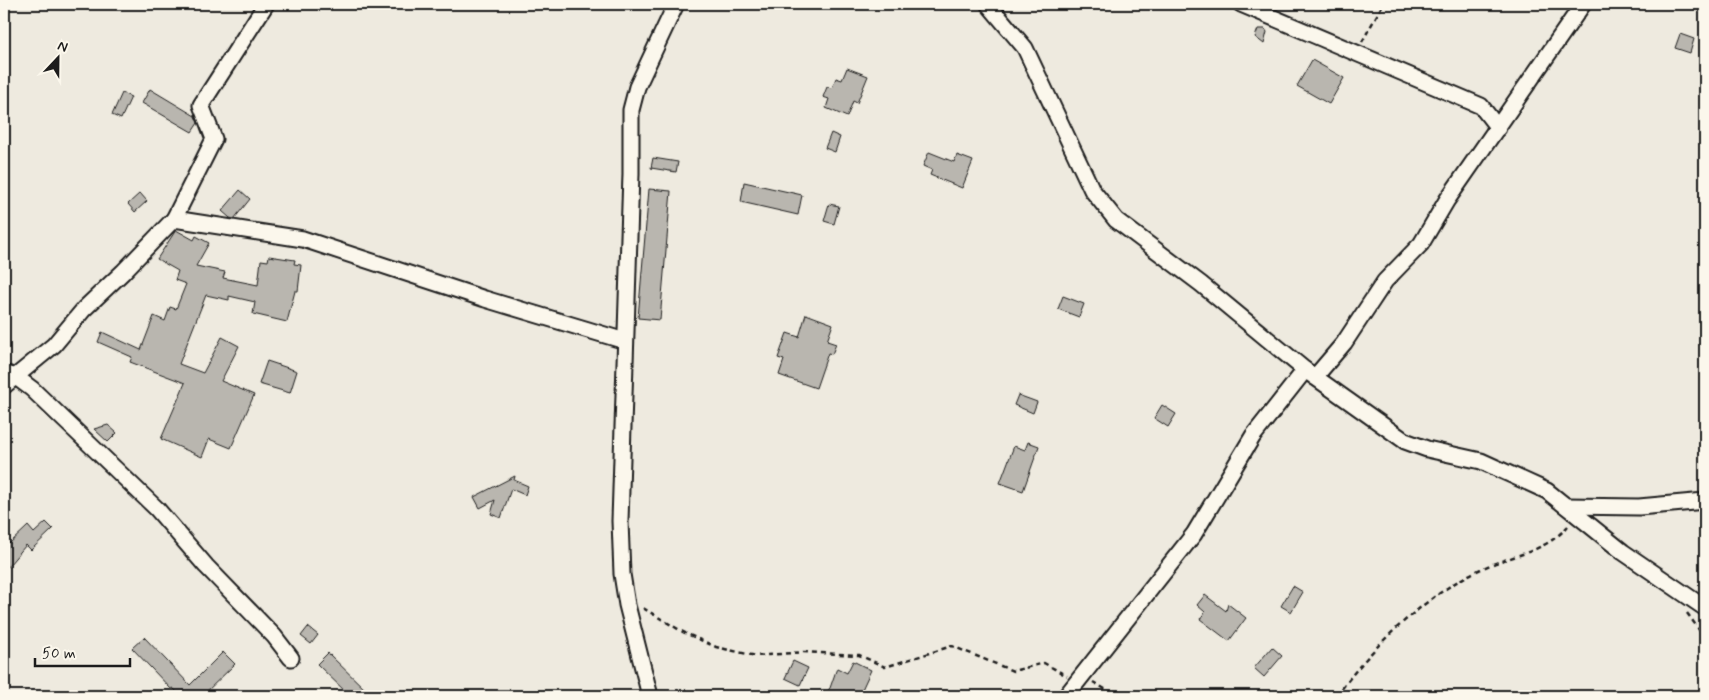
<svg xmlns="http://www.w3.org/2000/svg" width="1709" height="700" font-family="Mynerve,sans-serif">
<rect width="100%" height="100%" fill="#eeeadf"/>
<filter id="ink" filterUnits="userSpaceOnUse"><feTurbulence type="fractalNoise" baseFrequency=".02" numOctaves="2"/><feDisplacementMap in="SourceGraphic" scale="10" xChannelSelector="R" yChannelSelector="G"/><feConvolveMatrix kernelMatrix="1 2 1 2 8 2 1 2 1" color-interpolation-filters="sRGB"/></filter>
<g filter="url(#ink)">
<g fill="#b9b6af" stroke="#1c1c1c">
<path d="M1258 29H1265L1267 32 1264 44 1255 37Z"/>
<path d="M1680 34 1694 39 1690 53 1675 48Z"/>
<path d="M1312 60 1344 78 1329 104 1297 86Z"/>
<path d="M847 68 868 76 857 103 853 101 847 117 826 108 829 99 823 97 827 87 832 88 836 78 842 80Z"/>
<path d="M150 89 195 116 198 123 192 132 142 103Z"/>
<path d="M122 93 131 97 121 119 112 115Z"/>
<path d="M831 133 840 137 835 152 825 148Z"/>
<path d="M929 152 954 162 957 155 973 161 962 188 930 175 932 170 923 166Z"/>
<path d="M653 158 678 162 676 172 651 168Z"/>
<path d="M744 182 802 195 798 215 741 202Z"/>
<path d="M649 189 671 191 660 320 638 318Z"/>
<path d="M240 190 250 199 234 219 230 218 222 211Z"/>
<path d="M140 193 147 201 135 212 128 204Z"/>
<path d="M829 204 839 206 834 224 824 221Z"/>
<path d="M176 230 194 240 196 236 209 243 196 266 225 272 223 278 258 285 261 260 268 261 269 256 295 260 294 264 301 265 298 291H295L287 322 253 314 255 302 229 296V300L206 295 179 364 203 373 222 337 239 346 221 381 254 395 231 448 209 439 202 457 161 439 185 383 130 362 132 357 98 342 102 332 141 350 154 316 165 321 170 307 176 309 186 284 175 280 178 271 157 259Z"/>
<path d="M1063 296 1084 304 1079 317 1058 309Z"/>
<path d="M806 314 833 324 827 341 836 344 832 354 828 353 816 388 779 375 784 360 778 358 787 333 799 337Z"/>
<path d="M267 361 297 371 290 393 259 384Z"/>
<path d="M1018 395 1037 402 1033 413 1014 405Z"/>
<path d="M1162 405 1176 414 1168 427 1154 418Z"/>
<path d="M108 425 117 433 108 442 94 429Z"/>
<path d="M1028 442 1039 446 1023 491 1000 483 1014 446 1025 450Z"/>
<path d="M515 476 514 480 528 486 525 495 511 489 501 518 491 514 495 500 480 508 474 497Z"/>
<path d="M46 522 53 529 31 550 26 545 4 571V547L8 541 10 543 28 526 34 533Z"/>
<path d="M1293 586 1303 592 1291 612 1281 606Z"/>
<path d="M1205 595 1226 611 1228 604 1246 618 1229 641 1200 619 1205 612 1197 605Z"/>
<path d="M308 627 318 635 311 644 301 636Z"/>
<path d="M144 637 190 685 223 652 235 664 202 696H178L180 695 173 688 171 689 132 648Z"/>
<path d="M1272 647 1282 656 1264 677 1254 668Z"/>
<path d="M328 653 372 696H350L317 664Z"/>
<path d="M793 661 808 668 800 685 785 678Z"/>
<path d="M853 661 871 670 859 696H823L830 688 837 668 847 673Z"/>
</g>
<g fill="none" stroke-linecap="round" stroke-linejoin="round">
<defs>
<g id="minor">
<path d="M988 4 1025 48 1092 190 1116 220 1201 284 1305 370 1405 441 1427 449 1481 461 1547 491 1623 552 1705 608"/>
<path d="M1241 4 1481 106 1498 128"/>
<path d="M174 219 214 139 201 105 266 4"/>
<path d="M7 374 16 377 32 389 157 509 206 566 274 636 291 658"/>
<path d="M1315 377 1344 343 1385 281 1421 244 1447 200 1583 4"/>
<path d="M4 386 54 345 84 309 123 272 174 219 303 239 485 299 625 341"/>
<path d="M1566 506 1639 507 1705 501"/>
<path d="M650 696 627 605 622 574 620 521 631 174V110L637 87 676 4"/>
<path d="M1066 696 1194 534 1253 436 1305 370"/>
</g>
</defs>
<use href="#minor" stroke="#1c1c1c" stroke-width="19"/>
<g stroke="#1c1c1c" stroke-width="2.5" stroke-dasharray="5 4" stroke-linecap="butt">
<path d="M1362 42 1383 4"/>
<path d="M643 608 683 632 716 647 756 656 804 652 859 655 885 667 952 646 1013 671 1044 663 1067 676"/>
<path d="M1687 613 1705 638"/>
<path d="M1093 682 1117 696"/>
<path d="M1337 696C1368 649 1430 592 1481 569 1513 554 1543 554 1568 526"/>
</g>
<use href="#minor" stroke="#fbf7ec" stroke-width="15"/>
</g>
</g>
<rect width="1709" height="700" fill="none" stroke="#fbf7ec" stroke-width="20"/>
<rect x="10" y="10" width="1689" height="680" fill="none" stroke="#1c1c1c" stroke-width="2" filter="url(#ink)"/>
<g transform="translate(58 58) rotate(22)" stroke="#fbf7ec" stroke-width="4" paint-order="stroke">
<path d="M0-4L9 19L0 12L-9 19Z" fill="#1c1c1c"/>
<text y="-8" font-size="14" font-weight="bold" text-anchor="middle" fill="#1c1c1c">N</text>
</g>
<path d="M35 658v8h95v-8" fill="none" stroke="#1c1c1c" stroke-width="2.5"/>
<text x="42" y="658" font-size="15" fill="#1c1c1c" stroke="#fbf7ec" stroke-width="4" paint-order="stroke">50 m</text>
</svg>
